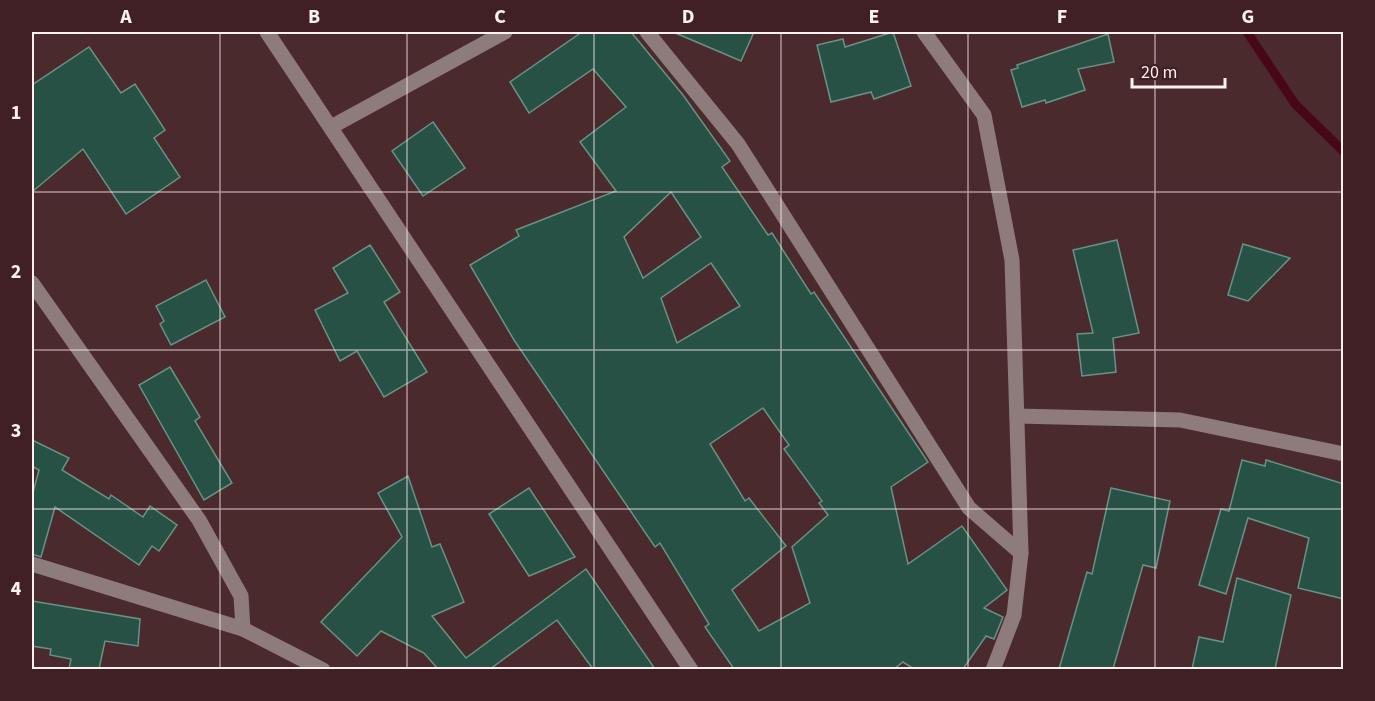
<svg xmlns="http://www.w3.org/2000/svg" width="1375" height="701" font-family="'Source Sans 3',sans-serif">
<rect width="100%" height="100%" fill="#4b2a2e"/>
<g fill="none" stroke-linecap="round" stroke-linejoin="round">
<path stroke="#470717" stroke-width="9" d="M1247 32 1295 104 1344 152"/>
</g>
<g fill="#285146" stroke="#689286" stroke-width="1.5" fill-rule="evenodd">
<path d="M582 32H631L683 95 730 161 722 167 768 235 772 233 811 294 814 292 928 462 891 487 908 564 962 526 1007 590 984 608 1003 617 994 639 986 636 963 669H914L903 662 894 669H734L705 627 709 624 660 543 655 547 514 340 470 265 519 236 516 230 616 191 580 142 626 107 593 69 529 113 510 82ZM671 192 701 237 643 278 624 237ZM711 263 740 306 677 343 661 298ZM763 408 789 445 784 449 822 501 819 503 828 515 792 547 810 603 759 631 732 590 786 546 749 498 745 501 710 444Z"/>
<path d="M673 32H754L741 61Z"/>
<path d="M893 32 911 86 874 99 871 92 831 102 817 45 843 39 845 47Z"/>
<path d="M1108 34 1114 62 1078 69 1085 90 1046 103 1045 100 1022 107 1011 70 1018 68 1017 65Z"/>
<path d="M89 47 121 93 135 84 165 130 154 138 180 177 126 214 83 149 32 192V85Z"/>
<path d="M433 122 465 168 423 196 392 151Z"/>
<path d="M1117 240 1139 333 1113 338 1116 372 1082 376 1077 334 1093 333 1073 250Z"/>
<path d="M1243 244 1290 258 1248 301 1228 295Z"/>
<path d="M370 245 400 292 384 302 427 372 384 397 357 351 340 361 315 310 348 293 333 268Z"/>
<path d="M206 280 225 317 171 345 160 324 164 321 156 306Z"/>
<path d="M170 367 200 417 195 421 232 483 204 500 139 385Z"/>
<path d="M32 440 69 458 62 470 109 499 111 495 143 517 150 506 177 525 159 551 152 546 139 565 55 507 41 557 32 554V496L39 470 32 466Z"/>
<path d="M1242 460 1265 466 1266 460 1344 484V599L1298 588 1309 538 1248 518 1226 594 1199 585 1221 509 1229 511Z"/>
<path d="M408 476 432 547 440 544 464 602 432 616 466 658 586 569 655 669H593L557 620 490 669H438L424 653 381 631 357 656 321 622 402 537 378 493Z"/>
<path d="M529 488 575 557 529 576 489 514Z"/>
<path d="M1111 488 1170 501 1156 568 1143 565 1113 669H1059L1087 572 1092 574Z"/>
<path d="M1237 578 1291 595 1275 669H1192L1199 637 1223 642Z"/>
<path d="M32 601 140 619 138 646 105 641 99 669H69L71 659 50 655 51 649 32 646Z"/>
</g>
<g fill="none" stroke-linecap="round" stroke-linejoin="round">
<g stroke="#8e7c7d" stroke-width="15">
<path d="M267 32 691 670"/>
<path d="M647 32 738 144 969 508 1021 553"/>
<path d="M924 32 984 115 1012 260 1021 553 1014 615 993 670"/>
<path d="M331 127 505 32"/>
<path d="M32 283 199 520 241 596 243 629"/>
<path d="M1017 416 1180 420 1344 454"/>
<path d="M32 564 243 629 323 670"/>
</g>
</g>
<path fill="none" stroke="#fff1f2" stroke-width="1.5" stroke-opacity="0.55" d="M220 32V670M407 32V670M594 32V670M781 32V670M968 32V670M1155 32V670M32 192H1344M32 350H1344M32 509H1344"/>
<rect width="1375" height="701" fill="none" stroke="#402024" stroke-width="66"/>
<path d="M1132 78v9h93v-9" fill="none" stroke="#fff1f2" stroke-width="3"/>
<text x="1141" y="78" font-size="18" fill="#fff1f2" stroke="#402024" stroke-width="4.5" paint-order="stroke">20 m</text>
<rect x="33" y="33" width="1309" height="635" fill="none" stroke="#fff1f2" stroke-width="2"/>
<g font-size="20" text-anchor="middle" font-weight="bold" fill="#fff1f2">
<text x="126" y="23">A</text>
<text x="314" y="23">B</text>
<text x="500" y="23">C</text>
<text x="688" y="23">D</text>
<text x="874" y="23">E</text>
<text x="1062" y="23">F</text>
<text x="1248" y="23">G</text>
<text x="16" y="119">1</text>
<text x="16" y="278">2</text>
<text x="16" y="437">3</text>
<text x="16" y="595">4</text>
</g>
</svg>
